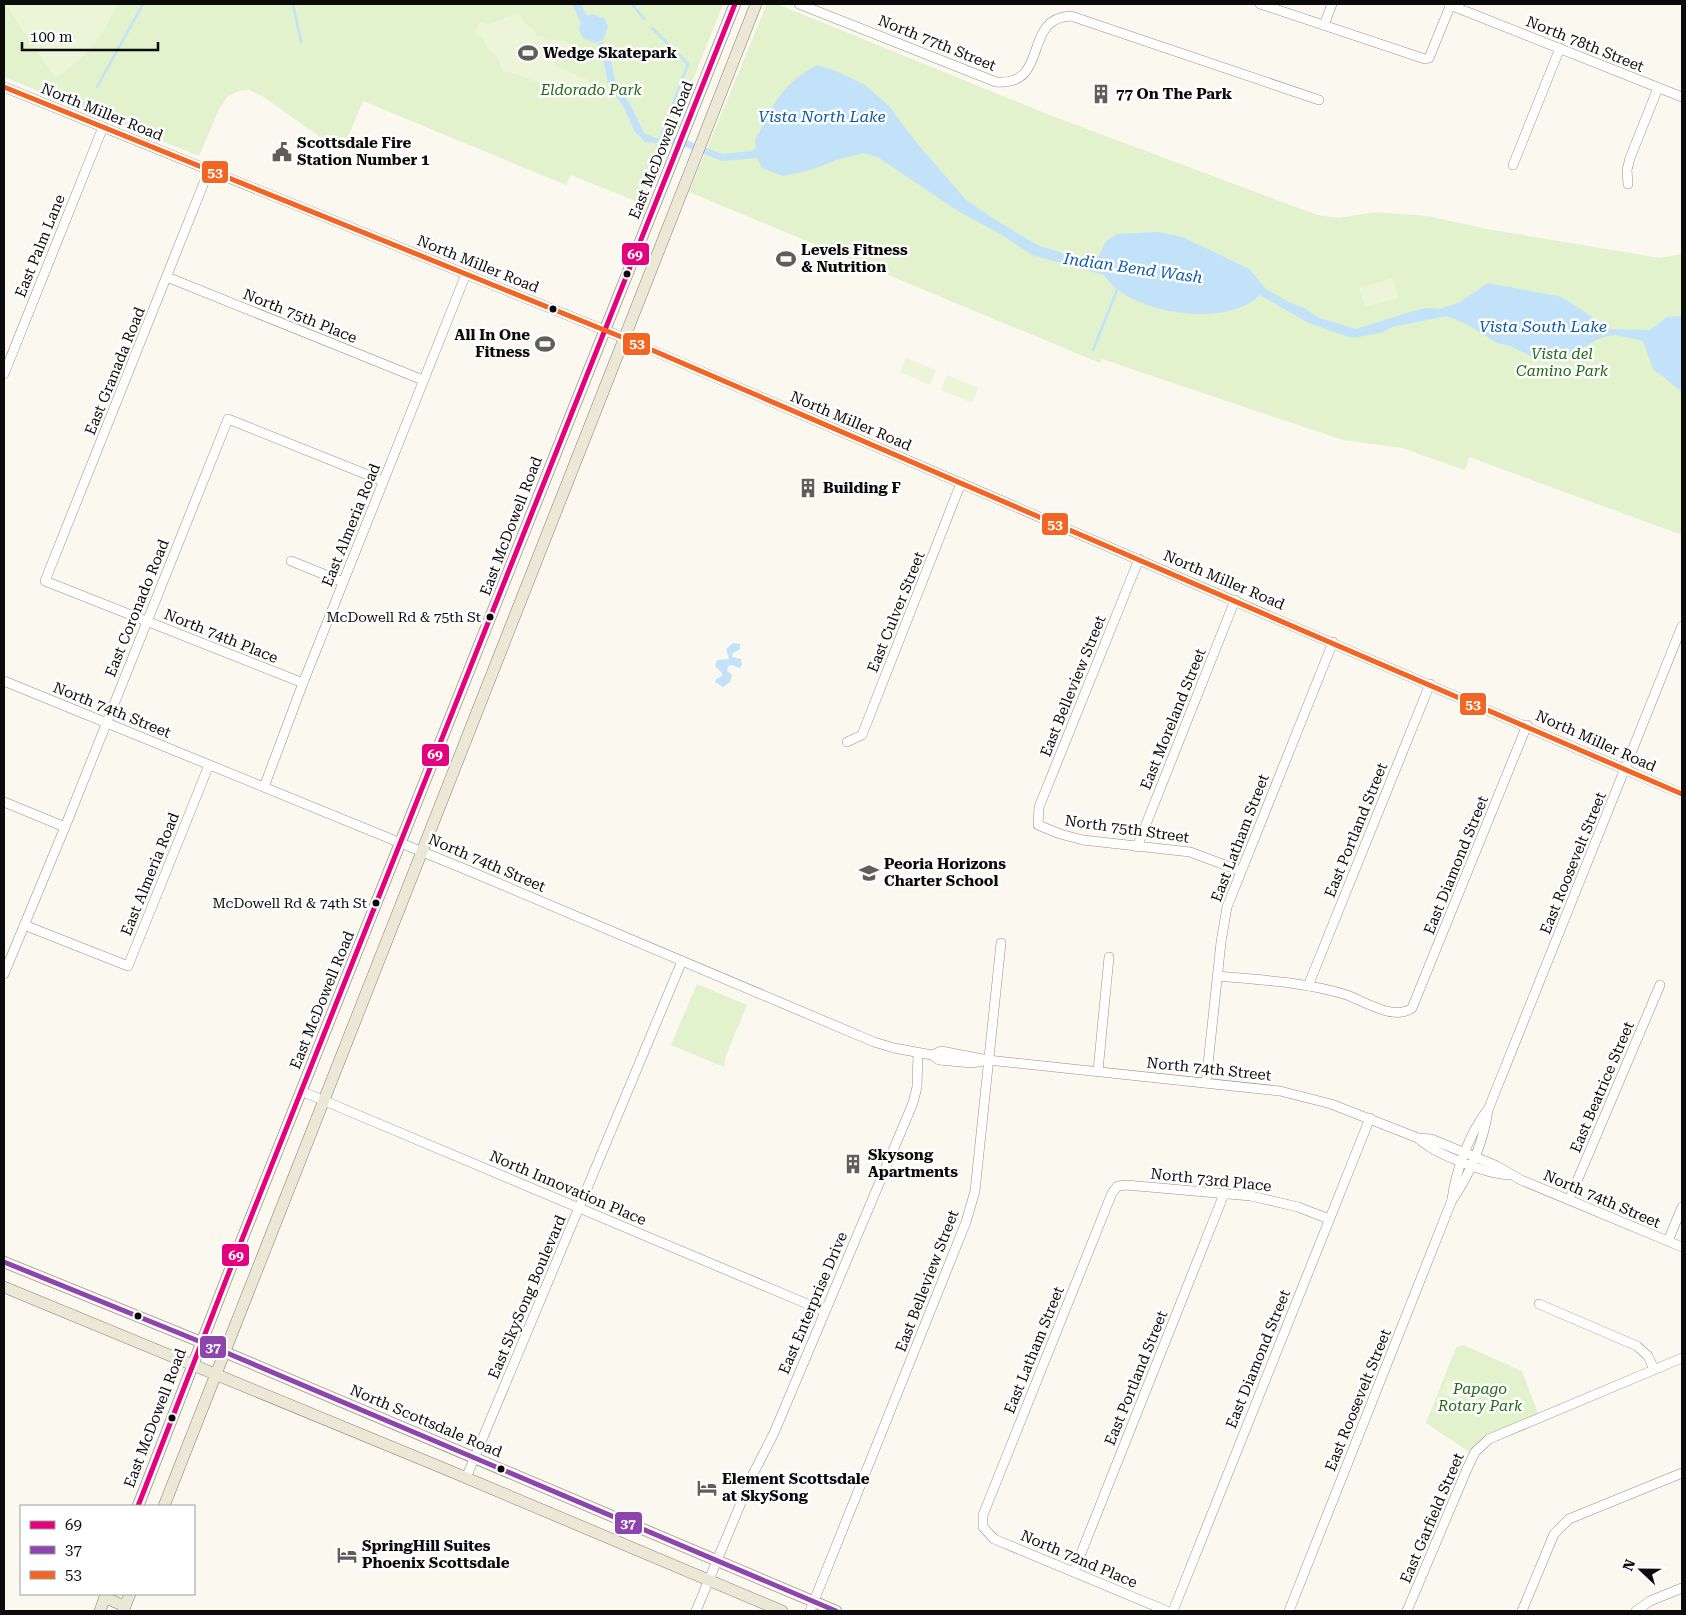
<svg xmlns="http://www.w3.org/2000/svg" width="1686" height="1615" font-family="'Roboto Serif',serif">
<rect width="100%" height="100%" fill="#faf8ef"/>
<g fill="#e1f2cc">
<path d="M4 4H723L643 204 571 175 566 185 363 101 343 148 327 142 264 97 249 90 239 91 227 97 219 109 199 156 4 77Z"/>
<path d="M767 4H777L1052 116 1317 215 1339 218 1375 212 1427 216 1487 229 1660 258 1682 254V535L1469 457 1465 470 1402 448 1343 440 1102 359 1100 363 689 192Z"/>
<path d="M697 984 747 1005 725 1058 724 1067 671 1045Z"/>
<path d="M1463 1345 1522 1371 1539 1416 1503 1431 1474 1455 1426 1423 1456 1348Z"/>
</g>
<g fill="#ecf5d7">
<path d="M5 4H117C105 36 84 60 55 78Z"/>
<path d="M519 12C521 23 532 26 537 36L542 35 544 39 568 41 571 49 552 58 556 66 588 80 590 84 568 94 508 71 504 73 496 55 489 51 483 38 477 35 475 31 478 24 482 22 488 25Z"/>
<path d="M1393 278 1398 298 1365 307 1359 288Z"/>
<path d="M906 358 936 370 930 385 900 372Z"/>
<path d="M947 375 978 388 972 403 941 390Z"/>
<path d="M1447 1379 1467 1387 1460 1401 1441 1393Z"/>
</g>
<g fill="#c1e2f8">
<path d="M569 4H581L587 16 592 14 605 19 608 27 603 40 595 43 583 38 579 30 581 24 574 7Z"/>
<path d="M603 42 611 61 616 85 630 104 644 133 656 138H681L722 154 751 151 756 148 755 140C775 104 779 86 817 65L836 71 865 85 889 106 915 141 966 200 994 219 1037 245 1078 258 1099 256 1106 241 1117 234 1157 232 1183 237 1249 269 1266 289 1289 302 1306 309 1317 317 1356 329 1410 312 1426 308 1440 309 1460 302 1488 283 1562 297 1601 323 1606 329 1650 330 1667 317 1682 316V392L1653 369 1643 341 1616 335 1607 336 1596 340 1562 360 1537 359 1510 346 1497 343 1466 324 1447 316 1392 327 1381 333 1352 338 1309 323 1260 295C1227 329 1128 314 1104 275L1032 255 1002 235 958 211 879 158 864 153 836 160 811 170 783 176 762 168 757 158 722 161 678 144 645 142 634 131 625 109 608 84 604 63 597 44Z"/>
<path d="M733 643 740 644V649L733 653 732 657 741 659 742 665 740 668 732 665 728 666 727 671 732 675 730 682 723 687 715 682 716 679 722 676V673L715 666 717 660 729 659 726 649Z"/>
</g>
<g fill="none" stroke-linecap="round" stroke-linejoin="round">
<g stroke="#c1e2f8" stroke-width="2.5">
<path d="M293 4 301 42"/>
<path d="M632 4 644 19"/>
<path d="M652 28 688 64 660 139"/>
<path d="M97 87 143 4"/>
<path d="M1093 350 1117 290"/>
</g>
<defs>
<g id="minor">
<path d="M799 4 996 82C1051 86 1021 18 1071 16L1319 100"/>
<path d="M1260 4 1425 59 1429 58 1451 4"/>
<path d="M1450 5 1682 97"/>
<path d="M1324 25 1332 4"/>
<path d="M4 87 624 338 1682 794"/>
<path d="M1513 165 1560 48"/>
<path d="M209 170 45 581 303 683"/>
<path d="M1628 184 1627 170 1630 158 1658 88"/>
<path d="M167 277 423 380"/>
<path d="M4 374 103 127"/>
<path d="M1139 559 1039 807 1038 825 1060 834 1083 840 1190 852 1241 871"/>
<path d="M291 561 343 582"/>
<path d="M4 681 467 870 874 1042 894 1048 932 1055 939 1060 972 1063 988 1060"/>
<path d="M847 742 862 735 961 483"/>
<path d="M264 787 303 683 466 274"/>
<path d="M4 802 65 827"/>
<path d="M1137 847 1235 600"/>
<path d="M24 925 128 966 209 765"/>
<path d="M4 974 65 827 228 419 383 481"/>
<path d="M1217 976C1261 980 1306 982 1347 995 1365 1002 1395 1021 1412 1008L1527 725"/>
<path d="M1308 986 1430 684"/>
<path d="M932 1055 941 1051 988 1060 1280 1091 1331 1104 1418 1138 1431 1139 1497 1166 1521 1180 1682 1247"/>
<path d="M1098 1071 1109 957"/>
<path d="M1206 1083 1221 942 1227 907 1333 642"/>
<path d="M301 1091 824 1311"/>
<path d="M1418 1138C1434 1154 1487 1174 1509 1175"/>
<path d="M1452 1199C1456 1170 1469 1135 1486 1112"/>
<path d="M1569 1200 1660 985"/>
<path d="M1668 1241 1682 1207"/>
<path d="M1539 1304 1637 1346 1648 1356 1654 1369"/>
<path d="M466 1478 682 961"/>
<path d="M1074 1571 1224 1194"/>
<path d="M696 1611 753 1474 774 1433 913 1103 917 1087 918 1053"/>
<path d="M810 1611 966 1222 975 1191 1001 943"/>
<path d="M1167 1611 994 1539 983 1527V1515L1112 1193 1118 1186 1126 1185 1251 1196 1298 1207 1329 1219"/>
<path d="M1173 1611 1370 1118"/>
<path d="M1289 1611 1452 1200C1470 1175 1484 1140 1488 1110L1682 626"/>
<path d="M1407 1611 1467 1469 1475 1452 1489 1439 1682 1358"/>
<path d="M1522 1611 1554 1534 1569 1519 1682 1473"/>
<path d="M1636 1611 1650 1601 1682 1588"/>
</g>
<g id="major">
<path d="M4 1262 201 1342 836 1611"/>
<path d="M4 1287 450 1471 782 1611"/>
<path d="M138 1506 233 1262 735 4"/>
<path d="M164 1506 756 4"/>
<path d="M105 1598 125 1606"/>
<path d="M100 1611 106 1594"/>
<path d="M123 1611 130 1594"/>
</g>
</defs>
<use href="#minor" stroke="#93928e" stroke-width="10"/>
<use href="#major" stroke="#807f7b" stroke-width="12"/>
<use href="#minor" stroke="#fefefd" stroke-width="9"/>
<use href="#major" stroke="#ece8d6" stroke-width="11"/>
<defs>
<path id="bus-1" d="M138 1506 233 1262 735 4"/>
<path id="bus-2" d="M4 1262 201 1342 836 1611"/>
<path id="bus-3" d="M4 87 624 338 1682 794"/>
</defs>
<use href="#bus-1" stroke="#fff" stroke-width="9"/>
<use href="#bus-2" stroke="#fff" stroke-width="9"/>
<use href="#bus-3" stroke="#fff" stroke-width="9"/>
<use href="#bus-1" stroke="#e5007d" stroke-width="5"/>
<use href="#bus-2" stroke="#8e44ad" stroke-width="5"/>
<use href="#bus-3" stroke="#f26522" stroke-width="5"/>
</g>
<defs>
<symbol id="stadium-bare" viewBox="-9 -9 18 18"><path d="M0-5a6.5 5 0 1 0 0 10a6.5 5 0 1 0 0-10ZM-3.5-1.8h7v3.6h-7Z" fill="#5f5e5b" stroke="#fff" stroke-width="2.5" paint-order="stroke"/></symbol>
<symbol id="building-bare" viewBox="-9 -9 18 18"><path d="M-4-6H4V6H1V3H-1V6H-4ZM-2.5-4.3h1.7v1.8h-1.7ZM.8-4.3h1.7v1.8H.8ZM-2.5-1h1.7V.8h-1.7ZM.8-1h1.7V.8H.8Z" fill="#5f5e5b" stroke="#fff" stroke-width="2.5" paint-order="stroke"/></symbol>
<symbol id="civic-bare" viewBox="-9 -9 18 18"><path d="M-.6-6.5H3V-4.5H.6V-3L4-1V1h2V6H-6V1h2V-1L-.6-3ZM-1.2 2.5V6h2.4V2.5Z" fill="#5f5e5b" stroke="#fff" stroke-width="2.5" paint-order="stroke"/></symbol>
<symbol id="school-bare" viewBox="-9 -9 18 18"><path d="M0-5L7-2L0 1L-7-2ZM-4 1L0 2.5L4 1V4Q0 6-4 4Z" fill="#5f5e5b" stroke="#fff" stroke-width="2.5" paint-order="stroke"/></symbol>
<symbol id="hotel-bare" viewBox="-9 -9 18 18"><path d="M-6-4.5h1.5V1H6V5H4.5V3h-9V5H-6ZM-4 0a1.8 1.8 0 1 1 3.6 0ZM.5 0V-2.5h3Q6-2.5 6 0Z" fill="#5f5e5b" stroke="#fff" stroke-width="2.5" paint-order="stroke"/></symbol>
</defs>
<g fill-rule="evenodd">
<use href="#stadium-bare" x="514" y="39" width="28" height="28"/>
<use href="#building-bare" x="1087" y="80" width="28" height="28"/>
<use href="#civic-bare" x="268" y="138" width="28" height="28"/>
<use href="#stadium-bare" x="772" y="245" width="28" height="28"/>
<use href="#stadium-bare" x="531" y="330" width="28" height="28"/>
<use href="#building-bare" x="794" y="474" width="28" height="28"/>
<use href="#school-bare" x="855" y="859" width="28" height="28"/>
<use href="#building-bare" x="839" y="1150" width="28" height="28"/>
<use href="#hotel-bare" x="693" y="1474" width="28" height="28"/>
<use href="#hotel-bare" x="333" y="1541" width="28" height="28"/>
</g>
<g fill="#0b0b0b" stroke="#fff" stroke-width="2">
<circle cx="627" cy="274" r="4.5"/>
<circle cx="553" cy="309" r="4.5"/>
<circle cx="490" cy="617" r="4.5"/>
<circle cx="376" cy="903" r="4.5"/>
<circle cx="138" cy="1316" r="4.5"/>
<circle cx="172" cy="1418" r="4.5"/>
<circle cx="501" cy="1469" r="4.5"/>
</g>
<g text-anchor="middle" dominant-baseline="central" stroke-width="5" stroke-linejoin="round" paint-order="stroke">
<g font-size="14" fill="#0b0b0b" stroke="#fff" text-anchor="end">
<text x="481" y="617">McDowell Rd &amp; 75th St</text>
<text x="367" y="903">McDowell Rd &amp; 74th St</text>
</g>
<g font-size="15" fill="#0b0b0b" stroke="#fff">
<text transform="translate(937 43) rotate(22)">North 77th Street</text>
<text transform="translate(1585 44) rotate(22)">North 78th Street</text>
<text transform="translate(102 112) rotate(22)">North Miller Road</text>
<text transform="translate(661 150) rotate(-68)">East McDowell Road</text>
<text transform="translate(40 246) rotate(-68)">East Palm Lane</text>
<text transform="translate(478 264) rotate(22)">North Miller Road</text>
<text transform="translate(300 316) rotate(22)">North 75th Place</text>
<text transform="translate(115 371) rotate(-68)">East Granada Road</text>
<text transform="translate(851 421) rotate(23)">North Miller Road</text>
<text transform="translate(351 525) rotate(-68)">East Almeria Road</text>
<text transform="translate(511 526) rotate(-69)">East McDowell Road</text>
<text transform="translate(1224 580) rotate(23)">North Miller Road</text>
<text transform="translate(137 608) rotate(-68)">East Coronado Road</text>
<text transform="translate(896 612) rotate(-68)">East Culver Street</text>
<text transform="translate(221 636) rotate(22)">North 74th Place</text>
<text transform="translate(1073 686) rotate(-68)">East Belleview Street</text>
<text transform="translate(112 710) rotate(22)">North 74th Street</text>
<text transform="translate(1173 719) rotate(-68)">East Moreland Street</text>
<text transform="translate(1596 741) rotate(24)">North Miller Road</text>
<text transform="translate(1127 829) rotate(8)">North 75th Street</text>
<text transform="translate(1356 830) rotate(-68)">East Portland Street</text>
<text transform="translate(1240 838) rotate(-69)">East Latham Street</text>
<text transform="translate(487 863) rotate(23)">North 74th Street</text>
<text transform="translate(1573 863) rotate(-68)">East Roosevelt Street</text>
<text transform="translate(1456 865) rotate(-68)">East Diamond Street</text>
<text transform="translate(150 874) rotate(-68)">East Almeria Road</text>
<text transform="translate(322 1000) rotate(-68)">East McDowell Road</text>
<text transform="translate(1209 1069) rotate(6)">North 74th Street</text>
<text transform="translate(1602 1087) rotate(-67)">East Beatrice Street</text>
<text transform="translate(1211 1180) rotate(6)">North 73rd Place</text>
<text transform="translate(568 1188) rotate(23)">North Innovation Place</text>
<text transform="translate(1602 1199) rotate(23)">North 74th Street</text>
<text transform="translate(927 1281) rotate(-69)">East Belleview Street</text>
<text transform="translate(527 1297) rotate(-67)">East SkySong Boulevard</text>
<text transform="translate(813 1303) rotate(-67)">East Enterprise Drive</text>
<text transform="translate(1034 1350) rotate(-68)">East Latham Street</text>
<text transform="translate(1258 1359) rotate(-68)">East Diamond Street</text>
<text transform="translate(1136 1378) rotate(-68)">East Portland Street</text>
<text transform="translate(1358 1400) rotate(-68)">East Roosevelt Street</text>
<text transform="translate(155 1418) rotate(-69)">East McDowell Road</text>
<text transform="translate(426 1421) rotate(23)">North Scottsdale Road</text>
<text transform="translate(1432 1518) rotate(-67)">East Garfield Street</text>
<text transform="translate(1079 1559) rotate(23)">North 72nd Place</text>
</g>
<g font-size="15" font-weight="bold" fill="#0b0b0b" stroke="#fff" text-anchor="start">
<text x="543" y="53">Wedge Skatepark</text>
<text x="1116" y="94">77 On The Park</text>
<text x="297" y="143">Scottsdale Fire<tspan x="297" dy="17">Station Number 1</tspan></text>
<text x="801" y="250">Levels Fitness<tspan x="801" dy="17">&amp; Nutrition</tspan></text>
<text x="530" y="335" text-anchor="end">All In One<tspan x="530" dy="17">Fitness</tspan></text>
<text x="823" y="488">Building F</text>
<text x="884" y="864">Peoria Horizons<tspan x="884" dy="17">Charter School</tspan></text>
<text x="868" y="1155">Skysong<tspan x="868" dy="17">Apartments</tspan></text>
<text x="722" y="1479">Element Scottsdale<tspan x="722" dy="17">at SkySong</tspan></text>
<text x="362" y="1546">SpringHill Suites<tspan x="362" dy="17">Phoenix Scottsdale</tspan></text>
</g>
<g font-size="15" font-style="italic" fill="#236817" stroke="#fff">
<text x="591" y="90">Eldorado Park</text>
<text x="1562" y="354">Vista del<tspan x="1562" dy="17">Camino Park</tspan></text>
<text x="1480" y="1389">Papago<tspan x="1480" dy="17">Rotary Park</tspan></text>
</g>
<g font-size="16" font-style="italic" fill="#0b5aa7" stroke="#fff">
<text x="822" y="116">Vista North Lake</text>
<text transform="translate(1133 268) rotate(8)">Indian Bend Wash</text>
<text x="1543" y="326">Vista South Lake</text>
</g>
</g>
<g stroke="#fff" stroke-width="2">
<rect x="201" y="160" width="28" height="24" rx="5" fill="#f26522"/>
<rect x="621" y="242" width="29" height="24" rx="5" fill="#e5007d"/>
<rect x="622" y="332" width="29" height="24" rx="5" fill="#f26522"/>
<rect x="1041" y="512" width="28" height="24" rx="5" fill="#f26522"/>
<rect x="1459" y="692" width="28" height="24" rx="5" fill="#f26522"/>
<rect x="421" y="743" width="29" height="24" rx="5" fill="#e5007d"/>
<rect x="221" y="1243" width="29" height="24" rx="5" fill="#e5007d"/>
<rect x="199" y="1335" width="28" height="24" rx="5" fill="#8e44ad"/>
<rect x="614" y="1511" width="29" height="24" rx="5" fill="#8e44ad"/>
</g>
<g font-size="14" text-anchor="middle" font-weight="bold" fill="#fff">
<text x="215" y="177">53</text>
<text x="635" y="259">69</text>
<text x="637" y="348">53</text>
<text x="1055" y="529">53</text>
<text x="1473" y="709">53</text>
<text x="435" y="759">69</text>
<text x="236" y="1260">69</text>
<text x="213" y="1352">37</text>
<text x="628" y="1528">37</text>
</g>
<rect width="1686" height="1615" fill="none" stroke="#0b0b0b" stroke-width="10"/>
<rect x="20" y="1505" width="175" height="90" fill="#ffffff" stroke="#9d9d9d"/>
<rect x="30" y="1521" width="25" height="8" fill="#e5007d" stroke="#9d9d9d"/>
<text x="65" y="1530" font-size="15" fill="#0b0b0b">69</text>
<rect x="30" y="1546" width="25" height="8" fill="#8e44ad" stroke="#9d9d9d"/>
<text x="65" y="1555" font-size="15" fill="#0b0b0b">37</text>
<rect x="30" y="1571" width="25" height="8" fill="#f26522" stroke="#9d9d9d"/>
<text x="65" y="1580" font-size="15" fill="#0b0b0b">53</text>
<g transform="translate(1641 1570) rotate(292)" stroke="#ffffff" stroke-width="4" paint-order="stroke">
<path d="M0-4L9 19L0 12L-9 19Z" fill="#0b0b0b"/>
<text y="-8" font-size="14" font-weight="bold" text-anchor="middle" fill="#0b0b0b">N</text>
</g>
<path d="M22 42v8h136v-8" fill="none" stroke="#0b0b0b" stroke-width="2.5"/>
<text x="30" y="42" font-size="15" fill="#0b0b0b" stroke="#ffffff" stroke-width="4" paint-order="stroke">100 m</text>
</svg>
